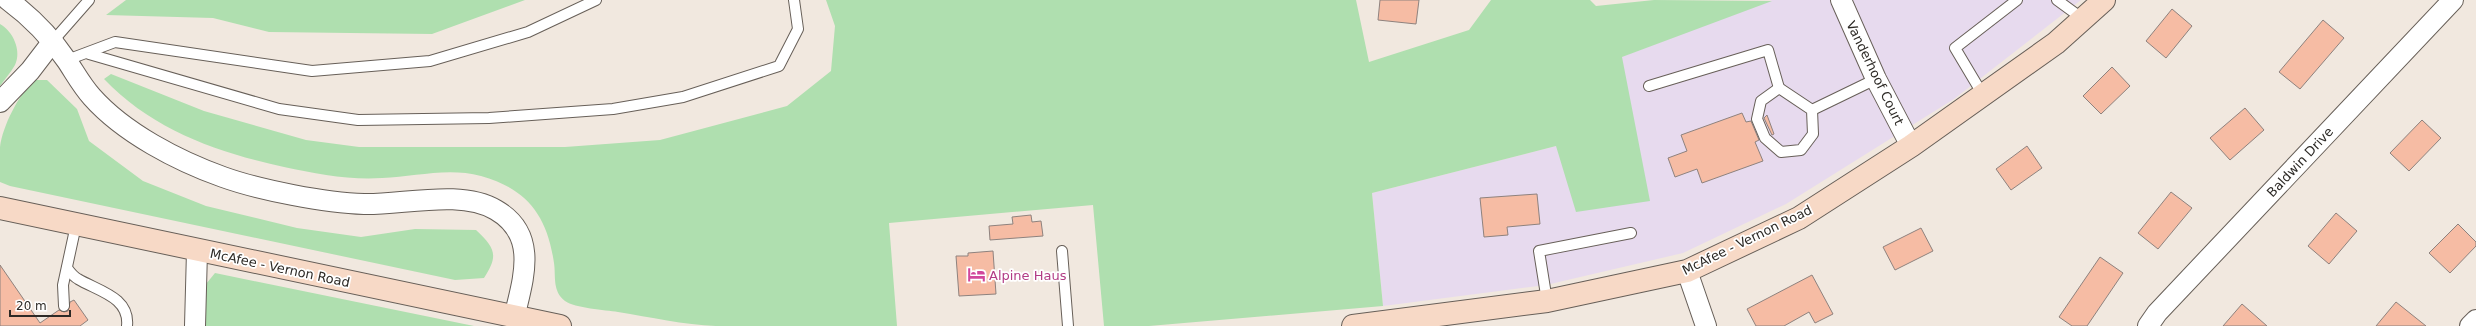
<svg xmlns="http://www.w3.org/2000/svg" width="2476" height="326" font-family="'DejaVu Sans',sans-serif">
<rect width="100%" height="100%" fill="#f1e8df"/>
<path fill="#e7daee" d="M1772 0H2081L1954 99 1786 204 1683 253 1546 285 1383 306 1372 193 1556 146 1649 201 1621 57Z"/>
<g fill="#afdfaf">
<path d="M126 0H525L432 34 269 32 213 18 106 15Z"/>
<path d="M826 0H1356L1369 62 1469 30 1491 0H1590L1596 6 1654 0 1772 1 1622 57 1650 201 1576 212 1556 146 1372 193 1383 306 1149 326H1104L1093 205 889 223 897 326C837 326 776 326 716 326 684 325 650 317 618 312 605 310 575 308 565 301 552 291 556 276 554 263 547 215 527 189 481 176 447 167 415 177 382 178 348 180 317 174 284 167 216 152 153 130 104 79L111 74 204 111 306 140 359 147H565L660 140 787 106 831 71 835 26Z"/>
<path d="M0 24C13 31 22 51 15 65 11 72 5 79 0 86Z"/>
<path d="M33 80H47L77 109 89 141 143 181 206 206 297 228 361 237 415 229 476 230C495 248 499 255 484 278L455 280 10 186 0 182C0 171 0 158 0 147 3 125 18 97 33 80Z"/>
<path d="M215 273 474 326H206V284Z"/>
</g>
<g fill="#f6bca4" stroke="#8e827e">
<path d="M1380 0H1419L1416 24 1378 20Z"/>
<path d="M2172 9 2192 26 2166 58 2146 41Z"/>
<path d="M2323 20 2344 38 2300 89 2279 72Z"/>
<path d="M2112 67 2130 86 2101 114 2083 96Z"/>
<path d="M2245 108 2264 130 2230 160 2210 138Z"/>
<path d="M1742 113 1746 122 1751 121 1759 140 1755 142 1763 161 1702 183 1697 169 1675 177 1668 158 1687 151 1681 135Z"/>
<path d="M1767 115 1774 134 1772 135 1764 118Z"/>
<path d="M2422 120 2441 138 2409 171 2390 153Z"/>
<path d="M2027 146 2042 168 2011 190 1996 169Z"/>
<path d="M2171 192 2192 208 2158 249 2138 233Z"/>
<path d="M1537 194 1540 224 1507 227 1508 235 1484 237 1480 198Z"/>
<path d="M2336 213 2357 231 2329 264 2308 246Z"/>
<path d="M1031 215 1032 222 1041 221 1043 236 990 240 989 226 1013 224 1012 217Z"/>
<path d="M2458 224 2476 242V246L2450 273 2429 253Z"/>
<path d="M1921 228 1933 251 1895 270 1883 247Z"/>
<path d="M993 251 996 294 959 296 956 256H968V253Z"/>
<path d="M2100 257 2123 273 2087 326H2072L2059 317Z"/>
<path d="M0 265 40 323 59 310 64 312 68 311 70 302 74 300 88 320 80 326H0Z"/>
<path d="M1812 275 1833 314 1815 323 1809 312 1784 326H1756L1747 309Z"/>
<path d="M2396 302 2426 326H2376Z"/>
<path d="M2242 304 2267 326H2223Z"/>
</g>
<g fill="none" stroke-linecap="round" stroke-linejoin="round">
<defs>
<g id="service">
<path d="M2057 0 2083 19"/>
<path d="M53 41 89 0"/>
<path d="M89 54 279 109 358 120 489 118 613 109 683 97 779 66 798 29 794 0"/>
<path d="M67 60 115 42 312 71 430 61 528 32 596 0"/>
<path d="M1649 86 1768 50 1779 88"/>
<path d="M1779 88 1812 110 1813 134 1801 150 1781 152 1765 138 1757 119 1761 101Z"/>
<path d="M1983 95 1955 48 2017 0"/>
<path d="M1812 110 1876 79"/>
<path d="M1062 251 1068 326"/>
<path d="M67 268C70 272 74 277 78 279 98 291 130 297 127 326"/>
<path d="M1547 301 1539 251 1631 233"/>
<path d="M64 306 63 285 76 225"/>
</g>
<g id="minor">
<path d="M8 0C31 17 50 36 67 61 75 73 82 86 92 97 124 133 178 161 223 177 259 190 326 203 364 204 403 205 461 189 496 210 539 235 523 279 514 318"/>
<path d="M1841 0 1876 79 1911 146"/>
<path d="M0 102 30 71 53 41"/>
<path d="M1687 271 1706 326"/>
<path d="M195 326 197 251"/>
<path d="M2148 326 2157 313 2453 0"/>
<path d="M2470 326 2476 320"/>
</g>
<g id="secondary">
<path d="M0 208 560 326"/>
<path d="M1353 326 1547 301 1687 271 1799 218 1911 146 2056 43 2104 0"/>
</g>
</defs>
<use href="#service" stroke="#675f58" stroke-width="12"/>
<use href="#minor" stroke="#675f58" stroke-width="22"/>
<use href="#secondary" stroke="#675f58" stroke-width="24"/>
<use href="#service" stroke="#fff" stroke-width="10"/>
<use href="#minor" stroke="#fff" stroke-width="20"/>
<use href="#secondary" stroke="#f7d9c6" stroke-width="22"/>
</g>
<defs>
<symbol id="hotel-bare" viewBox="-9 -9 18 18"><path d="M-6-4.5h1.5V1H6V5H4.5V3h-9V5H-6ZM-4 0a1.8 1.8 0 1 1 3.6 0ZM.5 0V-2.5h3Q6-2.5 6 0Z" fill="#d1479c" stroke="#fff" stroke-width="2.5" paint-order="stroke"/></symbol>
</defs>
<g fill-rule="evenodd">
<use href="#hotel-bare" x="964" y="262" width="25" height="25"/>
</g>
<g text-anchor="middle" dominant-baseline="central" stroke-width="3.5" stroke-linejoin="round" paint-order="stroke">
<g font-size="13" fill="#2d2a26" stroke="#fff">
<text transform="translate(1875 73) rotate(64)">Vanderhoof Court</text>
<text transform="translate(2300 162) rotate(-47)">Baldwin Drive</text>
<text transform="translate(1747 240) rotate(-26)">McAfee - Vernon Road</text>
<text transform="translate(280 268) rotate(12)">McAfee - Vernon Road</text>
</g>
<g font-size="13" fill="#b23c85" stroke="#fff" text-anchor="start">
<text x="989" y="275">Alpine Haus</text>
</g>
</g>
<path d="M10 310v6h60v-6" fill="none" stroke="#2d2a26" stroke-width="2"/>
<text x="16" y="310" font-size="12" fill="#2d2a26" stroke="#ffffff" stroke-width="3" paint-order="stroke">20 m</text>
</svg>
